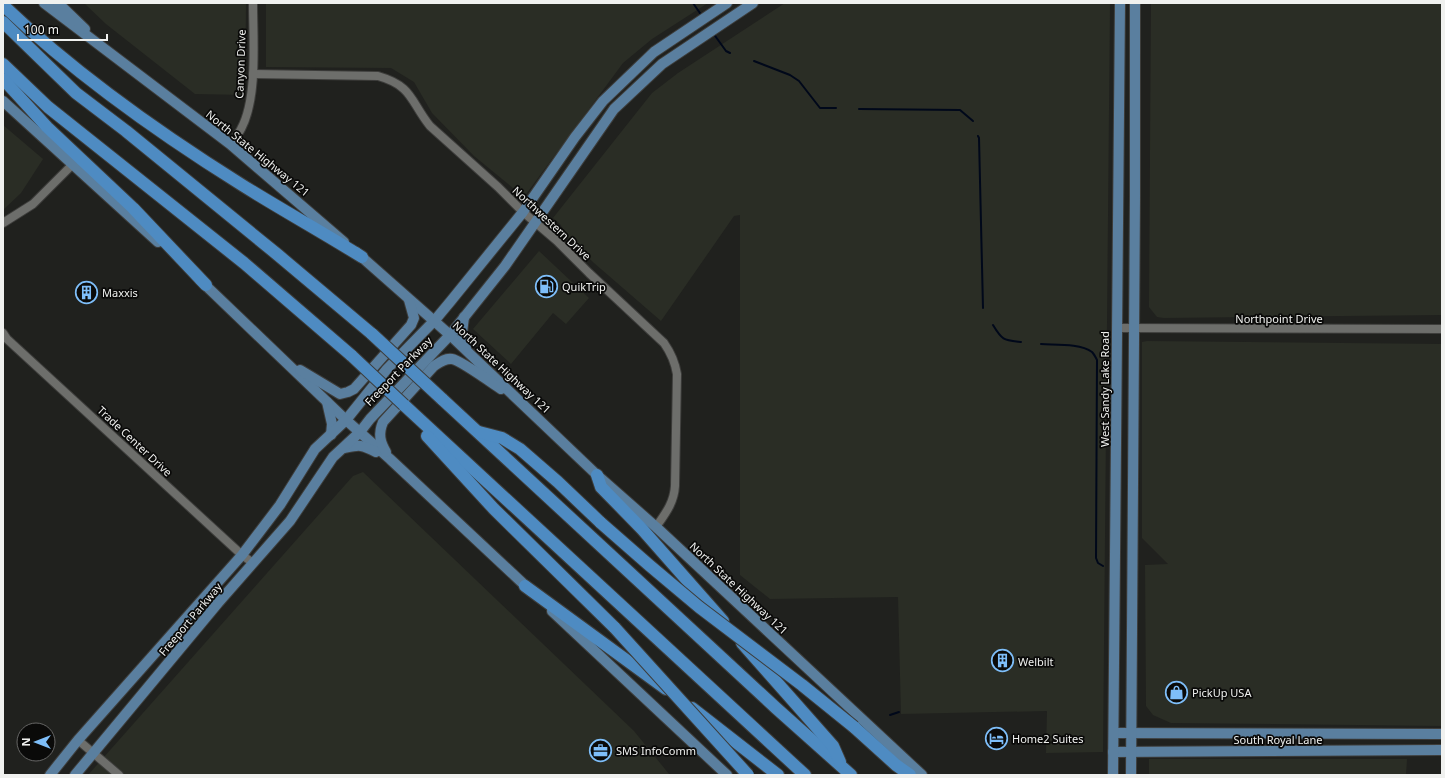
<svg xmlns="http://www.w3.org/2000/svg" width="1445" height="778" font-family="'Noto Sans',sans-serif">
<rect width="100%" height="100%" fill="#20211e"/>
<g fill="#2a2d25">
<path d="M84 3H246L245 95 195 94 106 24Z"/>
<path d="M266 3H708L652 39 623 63 524 197 474 156 432 113 414 82 391 68 266 67Z"/>
<path d="M785 3H1110L1103 752 1046 753 1047 711 901 714 898 597 770 599 740 575V215L734 216 661 321 594 263 569 239 560 224 553 218 652 93 678 73Z"/>
<path d="M1151 3H1442V315L1164 318 1157 317 1149 307Z"/>
<path d="M3 125 43 159 21 193 3 210Z"/>
<path d="M539 251 589 298 566 324 553 313 511 364 473 329Z"/>
<path d="M1147 341 1442 344V726L1171 723 1153 715 1146 706 1145 565 1168 564 1142 538V342Z"/>
<path d="M363 472 634 731 669 774 667 775H88L353 476Z"/>
<path d="M1149 759H1407L1406 775H1149Z"/>
</g>
<g fill="none" stroke-linecap="round" stroke-linejoin="round">
<g stroke="#00081a" stroke-width="2">
<path d="M693 3 702 16"/>
<path d="M713 33 726 51 730 53"/>
<path d="M754 61 790 75 799 81 820 108H836"/>
<path d="M859 109 960 110 973 121"/>
<path d="M978 136 979 138 983 308"/>
<path d="M993 325C1002 340 1003 340 1021 342"/>
<path d="M1041 344C1055 345 1080 343 1092 352 1094 354 1096 358 1097 360L1096 558 1098 563 1103 566"/>
<path d="M890 715 899 712"/>
</g>
<defs>
<g id="minor">
<path d="M253 74 378 76C413 86 410 101 430 126L498 187 523 212 557 241 589 273 664 343C671 353 675 362 677 374L675 486C674 503 665 514 656 527"/>
<path d="M230 144C234 139 238 135 241 129 258 98 253 39 253 3"/>
<path d="M3 223 33 204 72 165"/>
<path d="M1117 328 1442 329"/>
<path d="M3 333 7 339 242 555 253 563"/>
<path d="M78 740 119 775"/>
</g>
<g id="major">
<path d="M44 3 230 144 344 242"/>
<path d="M58 3 85 29"/>
<path d="M3 101 158 242"/>
<path d="M356 252 450 335 597 475 656 527 922 775"/>
<path d="M200 280 346 420 390 459 531 591"/>
<path d="M464 317 462 333 466 348"/>
<path d="M300 370 340 394 348 392 354 389 411 325 414 318 409 300"/>
<path d="M327 402 332 424 331 435"/>
<path d="M344 448C359 445 361 444 376 452"/>
<path d="M386 452C380 442 378 434 383 422L434 366C440 362 445 358 452 359 460 360 492 383 501 389"/>
<path d="M552 611 727 775"/>
<path d="M1114 733 1442 734"/>
<path d="M1113 752 1442 750"/>
<path d="M50 775 78 740 242 555 280 505 315 449 346 420 387 369 435 320 450 302 523 212 575 137 603 101 654 52 727 3"/>
<path d="M75 775 218 603 290 521 333 457 360 432 370 419 450 335 505 266 614 109 662 64 753 3"/>
<path d="M1113 775 1120 3"/>
<path d="M1131 775 1135 195V3"/>
</g>
<g id="highway">
<path d="M3 5C74 73 159 133 242 185 282 210 322 232 362 257"/>
<path d="M3 22 76 93 126 131 278 255 372 334"/>
<path d="M3 64 48 107 244 263 352 356"/>
<path d="M3 79 47 127 133 208 206 285"/>
<path d="M442 399 776 708 851 775"/>
<path d="M404 405 805 775"/>
<path d="M479 432 502 438 520 449 558 482 601 523"/>
<path d="M427 436 494 509 615 628"/>
<path d="M597 475 601 487 642 529 723 621"/>
<path d="M525 586 666 689"/>
<path d="M742 643 833 746 840 762"/>
<path d="M692 708 778 775"/>
<path d="M854 727 896 765 910 775"/>
</g>
</defs>
<use href="#minor" stroke="#3d3d3b" stroke-width="10"/>
<use href="#major" stroke="#3d3d3b" stroke-width="12"/>
<use href="#highway" stroke="#3d3d3b" stroke-width="14"/>
<use href="#minor" stroke="#6d6e6b" stroke-width="8"/>
<use href="#major" stroke="#5a7f9f" stroke-width="10"/>
<use href="#highway" stroke="#4e8bc2" stroke-width="12"/>
<defs>
<g id="highway-bridge">
<path d="M372 334 442 399"/>
<path d="M352 356 404 405"/>
<path d="M601 523 649 565 699 607 802 685 854 727"/>
<path d="M615 628 748 775"/>
</g>
</defs>
<use href="#highway-bridge" stroke="#3d3d3b" stroke-width="14" stroke-linecap="butt"/>
<use href="#highway-bridge" stroke="#4e8bc2" stroke-width="12"/>
</g>
<defs>
<symbol id="fuel-ring" viewBox="-11 -11 22 22"><circle r="9.5" fill="#0a0a09" stroke="#7ebef9" stroke-width="1.5"/><path d="M-5.5-6h7V0h2V4h1.3V-2.5L3-4.5l.8-.8L6-3V5H2.5V1h-1V6h-7ZM-4.2-4.7v3.2H.2V-4.7Z" fill="#7ebef9"/></symbol>
<symbol id="building-ring" viewBox="-11 -11 22 22"><circle r="9.5" fill="#0a0a09" stroke="#7ebef9" stroke-width="1.5"/><path d="M-4-6H4V6H1V3H-1V6H-4ZM-2.5-4.3h1.7v1.8h-1.7ZM.8-4.3h1.7v1.8H.8ZM-2.5-1h1.7V.8h-1.7ZM.8-1h1.7V.8H.8Z" fill="#7ebef9"/></symbol>
<symbol id="shop-ring" viewBox="-11 -11 22 22"><circle r="9.5" fill="#0a0a09" stroke="#7ebef9" stroke-width="1.5"/><path d="M-5-2.5h2.3a2.7 3.5 0 0 1 5.4 0H5L5.5 6h-11ZM-1.5-2.5h3a1.5 2.3 0 0 0-3 0Z" fill="#7ebef9"/></symbol>
<symbol id="hotel-ring" viewBox="-11 -11 22 22"><circle r="9.5" fill="#0a0a09" stroke="#7ebef9" stroke-width="1.5"/><path d="M-6-4.5h1.5V1H6V5H4.5V3h-9V5H-6ZM-4 0a1.8 1.8 0 1 1 3.6 0ZM.5 0V-2.5h3Q6-2.5 6 0Z" fill="#7ebef9"/></symbol>
<symbol id="office-ring" viewBox="-11 -11 22 22"><circle r="9.5" fill="#0a0a09" stroke="#7ebef9" stroke-width="1.5"/><path d="M-6-3h4V-5.5h4V-3h4V5H-6ZM-1-4.5V-3h2v-1.5ZM-6 0V1H6V0Z" fill="#7ebef9"/></symbol>
</defs>
<g fill-rule="evenodd">
<use href="#fuel-ring" x="534" y="274" width="25" height="25"/>
<use href="#building-ring" x="74" y="280" width="25" height="25"/>
<use href="#building-ring" x="990" y="648" width="25" height="25"/>
<use href="#shop-ring" x="1164" y="680" width="25" height="25"/>
<use href="#hotel-ring" x="984" y="726" width="25" height="25"/>
<use href="#office-ring" x="588" y="738" width="25" height="25"/>
</g>
<g text-anchor="middle" dominant-baseline="central" stroke-width="3.5" stroke-linejoin="round" paint-order="stroke">
<g font-size="11" fill="#f0f1ef" stroke="#0a0a09">
<text transform="translate(240 64) rotate(-88)">Canyon Drive</text>
<text transform="translate(258 153) rotate(39)">North State Highway 121</text>
<text transform="translate(552 223) rotate(43)">Northwestern Drive</text>
<text x="1279" y="318">Northpoint Drive</text>
<text transform="translate(502 367) rotate(43)">North State Highway 121</text>
<text transform="translate(398 371) rotate(-46)">Freeport Parkway</text>
<text transform="translate(1104 389) rotate(-90)">West Sandy Lake Road</text>
<text transform="translate(135 441) rotate(43)">Trade Center Drive</text>
<text transform="translate(739 588) rotate(43)">North State Highway 121</text>
<text transform="translate(190 619) rotate(-50)">Freeport Parkway</text>
<text x="1278" y="739">South Royal Lane</text>
</g>
<g font-size="11" fill="#f0f1ef" stroke="#0a0a09" text-anchor="start">
<text x="562" y="286">QuikTrip</text>
<text x="102" y="292">Maxxis</text>
<text x="1018" y="661">Welbilt</text>
<text x="1192" y="692">PickUp USA</text>
<text x="1012" y="738">Home2 Suites</text>
<text x="616" y="750">SMS InfoComm</text>
</g>
</g>
<rect width="1445" height="778" fill="none" stroke="#f0f1ef" stroke-width="8"/>
<g transform="translate(36 742) rotate(270)"><circle r="19" fill="#0a0a09" stroke="#666665"/>
<path d="M0-3L7 15L0 10L-7 15Z" fill="#7ebef9"/>
<text y="-6" font-size="11" font-weight="bold" text-anchor="middle" fill="#f0f1ef">N</text>
</g>
<path d="M18 34v6h89v-6" fill="none" stroke="#f0f1ef" stroke-width="2"/>
<text x="24" y="34" font-size="12" fill="#f0f1ef" stroke="#0a0a09" stroke-width="3" paint-order="stroke">100 m</text>
</svg>
